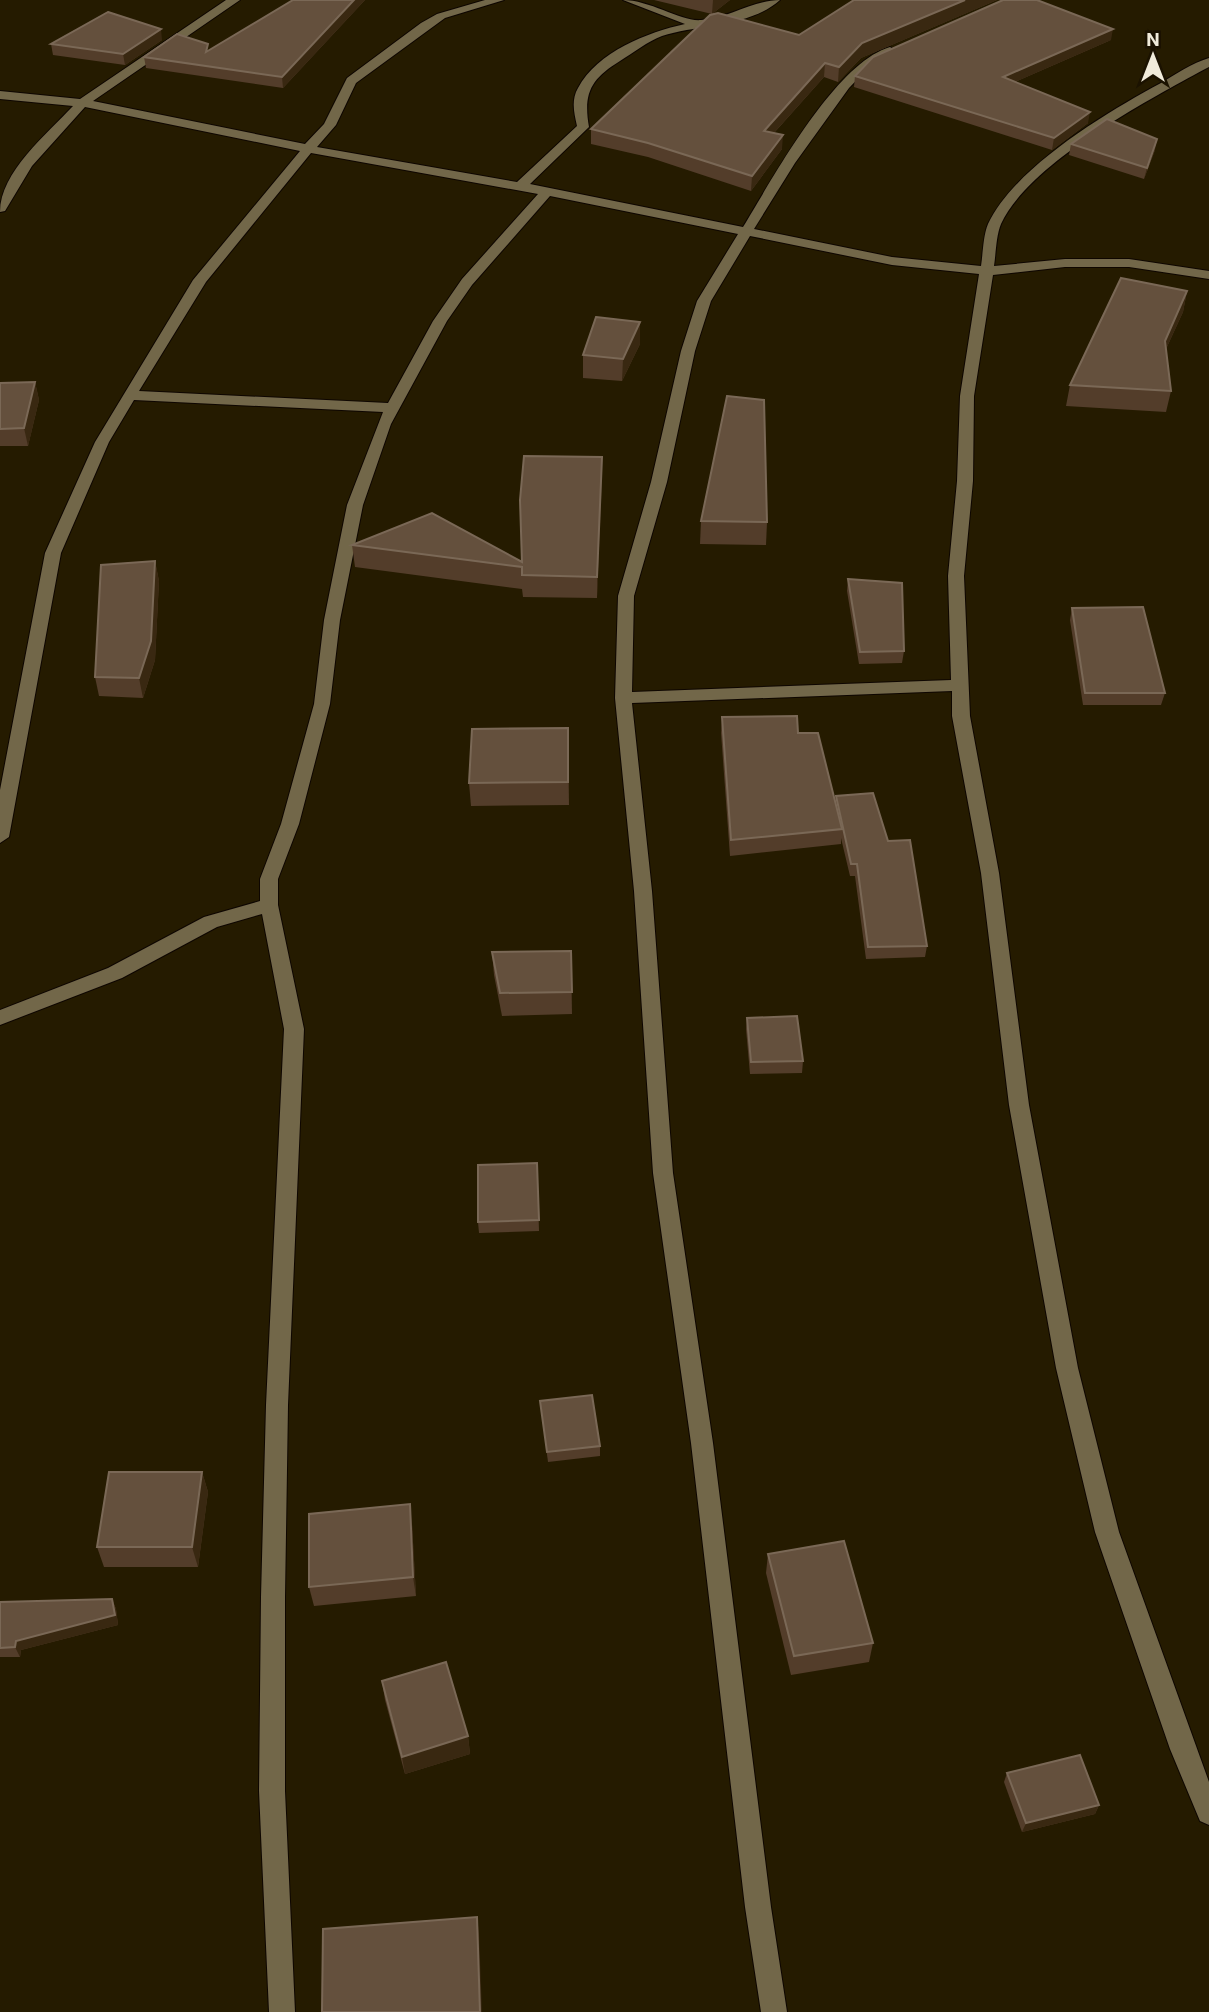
<svg xmlns="http://www.w3.org/2000/svg" width="1209" height="2012" font-family="Roboto,sans-serif">
<rect width="100%" height="100%" fill="#251b00"/>
<g fill="none" stroke-linecap="round" stroke-linejoin="round">
<defs>
<path id="minor" d="M226 0H240L93 101 305 144 324 124 347 78 421 23 437 14 485 0H504L445 18 356 83 336 125 317 147 517 182 577 126C574 113 571 100 578 88 597 52 648 32 685 24L623 0C650 0 682 22 701 20 729 18 753 0 780 0 750 27 699 24 662 36 648 41 633 53 620 61 591 79 583 93 589 127L530 184 743 227C773 178 835 63 890 47L896 51 894 54 870 66 849 88 795 163 754 229 892 257 981 266C983 253 983 236 988 224 1015 167 1107 112 1161 83 1176 74 1192 63 1209 58V67C1151 98 1029 163 1001 224 996 236 996 253 994 266L1065 259H1129L1209 271V279L1129 267H1065L993 275 974 396 973 481 964 576 970 716 999 873 1029 1105 1078 1368 1119 1532 1209 1782V1825L1200 1821 1170 1749 1095 1532 1056 1368 1009 1105 981 873 952 716V691L632 703 652 891 673 1173 713 1443 771 1907 787 2012H761L745 1907 691 1443 653 1173 634 891 615 698 618 596 651 482 681 351 697 301 738 234 550 196 472 285 447 321 391 424 363 505 340 620 330 704 299 824 278 879V905L304 1029 288 1405 285 1597V1791L295 2012H269L259 1791 261 1597 266 1405 284 1029 262 914 217 927 122 978 0 1025V1010L108 968 204 917 260 901V879L281 824 314 704 324 620 347 505 383 412 134 400 109 442 61 553 9 837 0 843V790L45 553 95 442 193 280 300 151 85 107 32 166 5 211 0 212C0 172 47 134 73 106L0 99V91L80 99ZM311 153 538 194 462 279 433 321 388 403 139 391 206 282ZM750 236 892 265 979 274 960 396 957 481 948 576 951 680 632 692 634 596 667 482 695 351 711 301Z"/>
</defs>
<use href="#minor" stroke="#0e0600" stroke-width="2"/>
<use href="#minor" fill="#726749" fill-rule="evenodd"/>
</g>
<g fill="#533d2a">
<path d="M293 0H365L283 88 146 68 144 57 209 51Z"/>
<path d="M654 0H730L712 14 799 35 854 0H997L861 58 838 82 824 77 774 133 782 149 751 191 648 157 591 144V129L712 14Z"/>
<path d="M162 40 125 65 53 55 51 44Z"/>
<path d="M1111 40 1015 82 1088 123 1052 150 854 87 855 76Z"/>
<path d="M1071 144 1155 150 1144 179 1069 155Z"/>
<path d="M1187 291 1183 312 1166 349 1171 391 1166 412 1066 406 1070 385Z"/>
<path d="M640 344 622 381 583 378V355Z"/>
<path d="M35 382 39 400 28 446H0V383Z"/>
<path d="M602 457 597 598 523 597 522 589 355 567 352 545 522 562Z"/>
<path d="M701 521 767 522 766 545 700 544Z"/>
<path d="M155 561 159 581 155 660 143 698 99 696 95 677Z"/>
<path d="M848 579 904 651 902 663 859 664 847 591Z"/>
<path d="M1072 608 1165 693 1161 705H1083L1070 620Z"/>
<path d="M722 717 798 733 835 800 836 796 888 841 927 946 925 957 866 959 855 876H850L841 838V844L730 856 721 733Z"/>
<path d="M568 728 569 805 471 806 469 783Z"/>
<path d="M571 951 572 1014 502 1016 494 975 492 952Z"/>
<path d="M747 1018 803 1061 802 1073 750 1074 746 1029Z"/>
<path d="M537 1163 539 1231 479 1233 478 1222Z"/>
<path d="M540 1401 600 1446V1456L548 1462Z"/>
<path d="M202 1472 208 1492 198 1567H104L97 1547Z"/>
<path d="M412 1524 416 1596 314 1606 309 1587Z"/>
<path d="M768 1554 873 1643 869 1662 791 1675 766 1573Z"/>
<path d="M112 1599 116 1609 118 1625 21 1650 20 1657H0V1602Z"/>
<path d="M382 1681 468 1736 470 1754 405 1774 385 1700Z"/>
<path d="M1007 1773 1099 1805 1095 1814 1022 1832 1004 1782Z"/>
</g>
<g fill="#392811">
<path d="M354 0H365L283 88 282 77Z"/>
<path d="M713 0H730L712 14Z"/>
<path d="M965 0H997L861 58 838 82 839 67 862 43Z"/>
<path d="M161 29 162 40 125 65 123 54Z"/>
<path d="M1113 29 1111 40 1001 88 1003 77Z"/>
<path d="M825 63 824 77 763 145 764 131Z"/>
<path d="M1090 112 1088 123 1052 150 1054 138Z"/>
<path d="M783 135 782 149 751 191 752 176Z"/>
<path d="M1157 139 1155 150 1144 179 1147 168Z"/>
<path d="M1187 291 1183 312 1160 362 1165 341Z"/>
<path d="M640 322V344L622 381 623 359Z"/>
<path d="M35 382 39 400 28 446 24 428Z"/>
<path d="M602 457V478L597 598V577Z"/>
<path d="M155 561 159 581 155 660 143 698 139 678Z"/>
<path d="M202 1472 208 1492 198 1567 192 1547Z"/>
<path d="M410 1504 412 1524 416 1596 413 1577Z"/>
<path d="M112 1599 116 1609 118 1625 21 1650 20 1657 15 1647 16 1641Z"/>
<path d="M468 1736 470 1754 405 1774 402 1757Z"/>
<path d="M1099 1805 1095 1814 1022 1832 1026 1823Z"/>
<path d="M477 1917 479 1933 482 2012H480Z"/>
</g>
<g fill="#64503d" stroke="#7a6856" stroke-width="2">
<path d="M293 0H354L282 77 144 57 177 34 208 44 206 52Z"/>
<path d="M854 0H965L862 43 839 67 825 63 764 131 783 135 752 176 648 143 591 129 710 15 718 13 799 35Z"/>
<path d="M1003 0H1037L1113 29 1003 77 1090 112 1054 138 855 76 873 57Z"/>
<path d="M108 12 161 29 123 54 51 44Z"/>
<path d="M1107 119 1157 139 1147 168 1071 144Z"/>
<path d="M1121 278 1187 291 1165 341 1171 391 1070 385Z"/>
<path d="M596 317 640 322 623 359 583 355Z"/>
<path d="M35 382 24 428 0 429V383Z"/>
<path d="M727 396 764 400 767 522 701 521Z"/>
<path d="M524 456 602 457 597 577 522 575V567L352 545 432 513 522 562 520 500Z"/>
<path d="M155 561 151 641 139 678 95 677 101 565Z"/>
<path d="M848 579 902 583 904 651 860 652Z"/>
<path d="M1143 607 1165 693H1085L1072 608Z"/>
<path d="M797 716 798 733H818L842 829 731 840 722 717Z"/>
<path d="M568 728V782L469 783 472 729Z"/>
<path d="M873 793 888 841 910 840 927 946 868 947 857 864H851L836 796Z"/>
<path d="M571 951 572 992 500 993 492 952Z"/>
<path d="M797 1016 803 1061 751 1062 747 1018Z"/>
<path d="M537 1163 539 1220 478 1222V1165Z"/>
<path d="M592 1395 600 1446 547 1452 540 1401Z"/>
<path d="M109 1472H202L192 1547H97Z"/>
<path d="M410 1504 413 1577 309 1587V1514Z"/>
<path d="M844 1541 873 1643 794 1656 768 1554Z"/>
<path d="M112 1599 115 1615 16 1641 15 1647 0 1648V1602Z"/>
<path d="M446 1662 468 1736 402 1757 382 1681Z"/>
<path d="M1080 1755 1099 1805 1026 1823 1007 1773Z"/>
<path d="M477 1917 480 2012H322L323 1929Z"/>
</g>
<g transform="translate(1153 56)" stroke="#1b1200" stroke-width="5" paint-order="stroke">
<path d="M0-5L12 26L0 18L-12 26Z" fill="#f1ebda"/>
<text y="-10" font-size="19" font-weight="bold" text-anchor="middle" fill="#f1ebda">N</text>
</g>
</svg>
